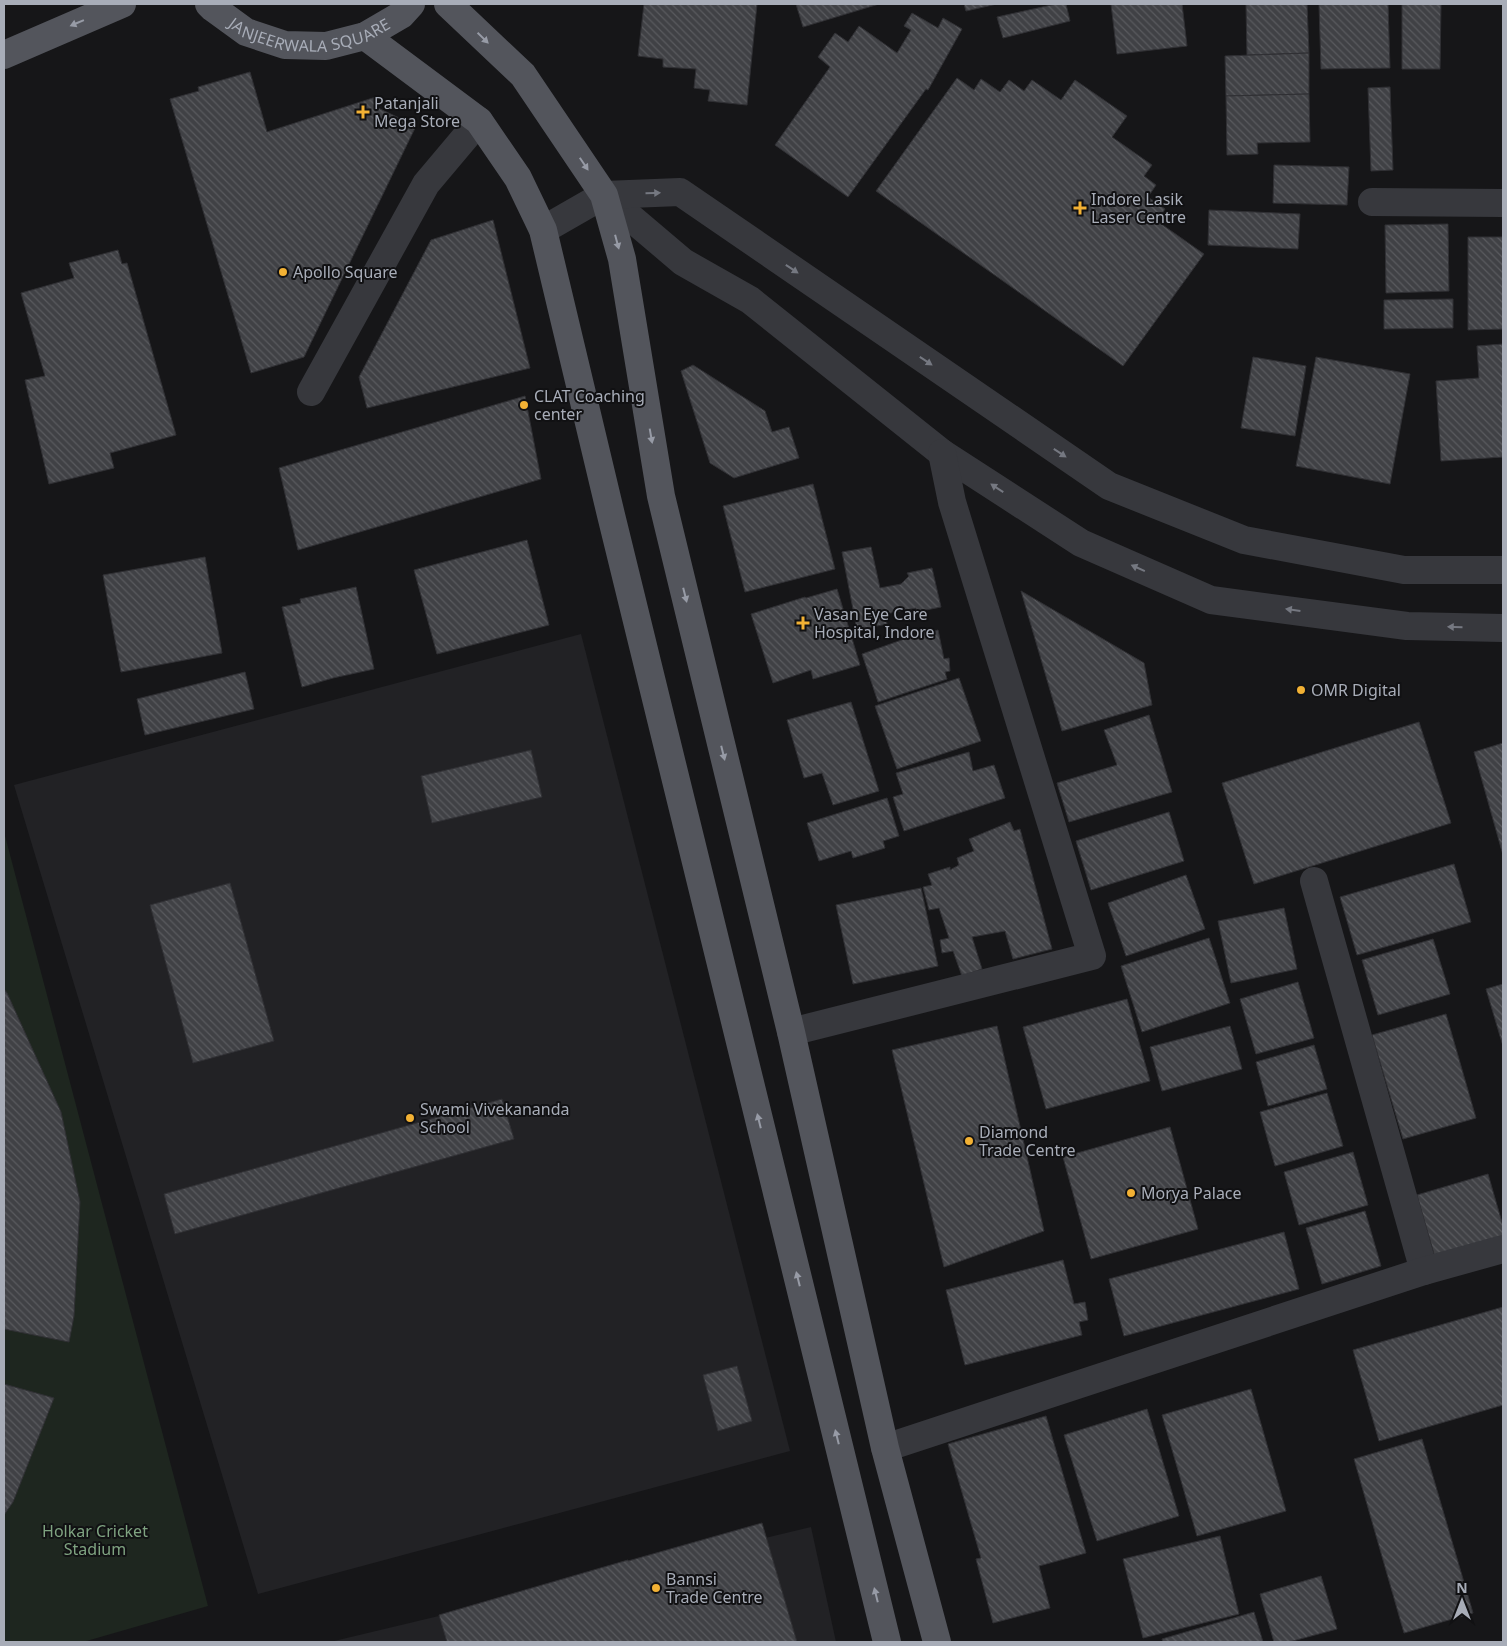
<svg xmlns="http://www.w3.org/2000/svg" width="1507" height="1646" font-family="'Noto Sans',sans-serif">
<defs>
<pattern id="building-back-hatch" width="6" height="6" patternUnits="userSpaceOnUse" patternTransform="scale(1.25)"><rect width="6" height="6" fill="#404145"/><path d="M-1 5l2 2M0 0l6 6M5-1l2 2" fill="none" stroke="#595a5e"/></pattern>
</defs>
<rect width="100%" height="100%" fill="#161618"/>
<g fill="#222225">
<path d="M581 634 790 1451 258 1594 14 785Z"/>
<path d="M811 1527 836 1642H330Z"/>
</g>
<path fill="#1e261f" d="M4 832 208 1606 83 1642H4Z"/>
<g fill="url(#building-back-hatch)" stroke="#303034">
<path d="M644 4H757L747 105 708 101 710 90 694 88 696 69 663 67V59L638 56Z"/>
<path d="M796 4H879L803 27Z"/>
<path d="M964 4H997L966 11Z"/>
<path d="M1056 4H1066L1070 21 1003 38 997 17Z"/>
<path d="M1111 4H1182L1187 46 1117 54Z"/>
<path d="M1246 4H1307L1309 53 1247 55Z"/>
<path d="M1319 4H1388L1390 68 1321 69Z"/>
<path d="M1402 4H1441L1440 69H1402Z"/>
<path d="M912 13 938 28 943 18 962 29 928 90 926 89 848 197 775 145 830 67 818 57 835 33 848 42 859 26 897 53 911 30 904 26Z"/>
<path d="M1309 53V94L1226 96 1225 56Z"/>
<path d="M250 72 267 132 379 96 378 108 416 126 304 357 251 373 170 99 199 91 198 87Z"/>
<path d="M957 78 974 90 981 79 1000 92 1009 80 1024 91 1032 80 1061 100 1075 80 1127 116 1112 137 1152 165 1144 176 1156 185 1148 197 1165 209 1157 221 1204 254 1123 366 876 191Z"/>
<path d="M1390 87 1393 170 1371 171 1368 88Z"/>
<path d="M1309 94 1310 142 1257 143 1258 154 1227 155 1226 96Z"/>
<path d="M1274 165 1349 167 1347 205 1273 203Z"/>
<path d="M1209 210 1300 214 1298 249 1208 245Z"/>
<path d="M493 220 530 368 367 408 359 377 431 240Z"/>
<path d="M1448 224 1449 291 1386 293 1385 225Z"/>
<path d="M1468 237H1503V329L1468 330Z"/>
<path d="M118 250 122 264 127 263 176 435 110 453 114 468 49 484 25 380 45 376 21 293 74 278 69 263Z"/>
<path d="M1453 299V328L1384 329V300Z"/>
<path d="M1503 344V457L1441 461 1436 381 1479 378 1477 346Z"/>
<path d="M1253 357 1306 366 1295 436 1241 428Z"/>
<path d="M1316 357 1410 374 1390 484 1296 466Z"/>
<path d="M693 365 765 411 772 432 789 427 799 458 734 478 710 463 681 371Z"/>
<path d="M525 396 541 479 298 550 279 468Z"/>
<path d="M813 484 835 569 745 592 723 506Z"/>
<path d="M527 540 549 625 437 654 414 570Z"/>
<path d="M871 547 880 588 901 584 909 576 907 573 932 568 941 607 916 612V608L885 614 887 624 857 630 842 552Z"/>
<path d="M205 557 222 653 121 672 103 575Z"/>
<path d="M356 587 374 669 333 678 302 687 282 607 301 603 300 599Z"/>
<path d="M837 589 860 665 813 679 811 670 773 683 751 614 805 597 806 598Z"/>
<path d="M1021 591 1144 663 1152 705 1062 731Z"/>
<path d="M930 630 931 632 938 630 944 659 949 658 950 671 945 672 947 679 878 702 862 654Z"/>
<path d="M245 672 254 709 145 735 137 699Z"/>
<path d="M959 678 981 741 897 769 875 706Z"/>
<path d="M851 702 879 791 833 805 822 773 804 778 787 720Z"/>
<path d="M1149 715 1172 792 1069 822 1057 783 1117 765 1104 730Z"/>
<path d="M1419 722 1451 823 1254 884 1222 783Z"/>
<path d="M1503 743V855L1474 752Z"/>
<path d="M531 750 542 797 432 823 421 776Z"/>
<path d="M969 752 973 771 994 765 1005 798 904 831 893 797 903 794 896 773Z"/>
<path d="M887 798 899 836 883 841 885 848 853 858 851 851 819 861 807 823Z"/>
<path d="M1169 812 1184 861 1091 890 1076 841Z"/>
<path d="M1010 822 1014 831 1020 829 1052 949 1013 959 1005 931 972 937 982 969 962 976 953 951 942 953 940 940 949 938 939 908 929 910 923 887 932 885 928 874 950 867V870L959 865 957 858 974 851 969 839Z"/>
<path d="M1454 864 1471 922 1357 955 1340 897Z"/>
<path d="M1186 875 1205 929 1126 956 1108 903Z"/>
<path d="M230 883 274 1041 193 1063 150 905Z"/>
<path d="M921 888 938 966 853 984 836 905Z"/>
<path d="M1284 908 1297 969 1231 983 1218 921Z"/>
<path d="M1209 938 1230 1003 1142 1032 1121 966Z"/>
<path d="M1433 939 1450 994 1378 1015 1362 960Z"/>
<path d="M1298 982 1314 1038 1256 1054 1240 999Z"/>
<path d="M1503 984V1046L1486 989Z"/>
<path d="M4 989 7 993 61 1112 80 1202 74 1316 69 1342 4 1329Z"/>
<path d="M1127 999 1150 1081 1046 1109 1023 1027Z"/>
<path d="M1446 1014 1476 1118 1403 1139 1372 1035Z"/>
<path d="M997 1026 1044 1231 944 1267 892 1050Z"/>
<path d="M1230 1026 1242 1069 1162 1091 1150 1047Z"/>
<path d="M1314 1045 1327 1089 1268 1106 1256 1062Z"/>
<path d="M1327 1093 1343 1146 1275 1166 1260 1112Z"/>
<path d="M502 1099 514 1139 175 1234 164 1194Z"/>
<path d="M1170 1127 1198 1229 1091 1259 1063 1157Z"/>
<path d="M1353 1152 1368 1205 1299 1225 1284 1172Z"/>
<path d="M1488 1174 1503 1226V1245L1437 1264 1417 1195Z"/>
<path d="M1365 1211 1381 1266 1322 1284 1306 1228Z"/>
<path d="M1284 1232 1299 1289 1124 1336 1109 1279Z"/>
<path d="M1063 1260 1074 1304 1085 1302 1088 1320 1079 1322 1082 1335 965 1365 946 1290Z"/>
<path d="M1503 1307V1405L1379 1441 1353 1350Z"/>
<path d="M737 1366 752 1421 718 1431 703 1375Z"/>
<path d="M4 1384 54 1398 13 1502 4 1515Z"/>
<path d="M1251 1389 1286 1511 1197 1536 1162 1415Z"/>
<path d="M1147 1409 1179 1516 1097 1541 1064 1435Z"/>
<path d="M1046 1416 1086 1553 1039 1566 1050 1608 993 1623 976 1559 981 1558 948 1444Z"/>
<path d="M1422 1439 1473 1613 1404 1633 1354 1459Z"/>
<path d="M762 1523 797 1642H447L439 1615 628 1560V1561Z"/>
<path d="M1220 1536 1239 1614 1143 1638 1123 1559Z"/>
<path d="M1321 1576 1337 1629 1289 1642H1274L1260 1594Z"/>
<path d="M1254 1612 1263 1642H1163L1162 1639Z"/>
</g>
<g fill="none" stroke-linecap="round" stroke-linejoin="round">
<g stroke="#37383d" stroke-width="28">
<path d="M604 195 683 262 750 300 942 453 1081 543 1211 600 1407 626 1503 628"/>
<path d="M1372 202 1503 203"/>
<path d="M543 230 604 195 680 192 1109 486 1244 540 1404 570H1503"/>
<path d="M311 392 426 184 479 121"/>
<path d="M1314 881 1424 1271"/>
<path d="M791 1032 1092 956 952 502 942 453"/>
<path d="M885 1448 1424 1271 1503 1249"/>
</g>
<g stroke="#53555c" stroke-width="28">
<path id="s1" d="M209 4 213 8 246 32 285 45 326 46 365 36 401 15 411 4"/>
<path d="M448 4 523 75 604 195 622 259 661 496 791 1032 885 1448 937 1642"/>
<path d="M365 36 479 121 518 178 543 230 611 515 887 1642"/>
<path d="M4 55 122 4"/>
</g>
</g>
<defs><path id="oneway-solid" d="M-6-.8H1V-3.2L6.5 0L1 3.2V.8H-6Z" transform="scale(1.25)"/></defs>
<g fill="#979ba6">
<use href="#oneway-solid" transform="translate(77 23) rotate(157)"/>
<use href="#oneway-solid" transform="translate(483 38) rotate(44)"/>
<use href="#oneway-solid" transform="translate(584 164) rotate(56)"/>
<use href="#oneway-solid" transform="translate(617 242) rotate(75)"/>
<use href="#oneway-solid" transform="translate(651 436) rotate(80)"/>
<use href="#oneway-solid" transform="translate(685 595) rotate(76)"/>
<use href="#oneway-solid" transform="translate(723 753) rotate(76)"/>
<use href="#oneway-solid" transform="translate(759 1121) rotate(-104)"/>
<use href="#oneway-solid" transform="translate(798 1279) rotate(-104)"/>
<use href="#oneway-solid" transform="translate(837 1437) rotate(-104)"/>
<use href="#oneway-solid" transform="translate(876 1595) rotate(-104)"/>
</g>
<g fill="#757881">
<use href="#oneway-solid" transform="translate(653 193) rotate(-2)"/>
<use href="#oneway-solid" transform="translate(792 269) rotate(34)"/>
<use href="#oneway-solid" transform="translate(926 361) rotate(34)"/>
<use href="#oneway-solid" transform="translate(1060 453) rotate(34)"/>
<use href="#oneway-solid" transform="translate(997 488) rotate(-147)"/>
<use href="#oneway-solid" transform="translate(1138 568) rotate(-156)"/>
<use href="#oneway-solid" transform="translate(1293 610) rotate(-172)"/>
<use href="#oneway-solid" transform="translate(1455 627) rotate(-179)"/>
</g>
<g fill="#f2b134" stroke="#111113" stroke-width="2">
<path d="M360.5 104.5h5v5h5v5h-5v5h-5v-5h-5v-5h5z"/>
<path d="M1077.5 200.5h5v5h5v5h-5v5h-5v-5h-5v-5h5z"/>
<circle cx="283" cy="272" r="5"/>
<circle cx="524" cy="405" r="5"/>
<path d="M800.5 615.5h5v5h5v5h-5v5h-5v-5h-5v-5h5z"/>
<circle cx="1301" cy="690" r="5"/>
<circle cx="410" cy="1118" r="5"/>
<circle cx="969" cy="1141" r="5"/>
<circle cx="1131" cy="1193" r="5"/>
<circle cx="656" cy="1588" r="5"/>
</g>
<g text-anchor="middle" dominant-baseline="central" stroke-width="4" stroke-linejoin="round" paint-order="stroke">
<g font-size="16" fill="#a8adb8" stroke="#111113">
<text stroke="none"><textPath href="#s1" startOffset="112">JANJEERWALA SQUARE</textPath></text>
</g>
<g font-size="16" fill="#a8adb8" stroke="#111113" text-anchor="start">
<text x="374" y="103">Patanjali<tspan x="374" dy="18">Mega Store</tspan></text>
<text x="1091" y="199">Indore Lasik<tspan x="1091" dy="18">Laser Centre</tspan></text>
<text x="293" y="272">Apollo Square</text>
<text x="534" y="396">CLAT Coaching<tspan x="534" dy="18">center</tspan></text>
<text x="814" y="614">Vasan Eye Care<tspan x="814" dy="18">Hospital, Indore</tspan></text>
<text x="1311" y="690">OMR Digital</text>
<text x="420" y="1109">Swami Vivekananda<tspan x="420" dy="18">School</tspan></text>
<text x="979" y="1132">Diamond<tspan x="979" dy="18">Trade Centre</tspan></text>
<text x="1141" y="1193">Morya Palace</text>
<text x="666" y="1579">Bannsi<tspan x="666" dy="18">Trade Centre</tspan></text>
</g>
<g font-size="16" fill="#7fa381" stroke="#111113">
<text x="95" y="1531">Holkar Cricket<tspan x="95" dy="18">Stadium</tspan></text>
</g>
</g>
<rect width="1507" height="1646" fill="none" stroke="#a8adb8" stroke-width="10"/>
<g transform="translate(1462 1601)" stroke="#111113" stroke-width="4" paint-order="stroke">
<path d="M0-4L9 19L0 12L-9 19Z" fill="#a8adb8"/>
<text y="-8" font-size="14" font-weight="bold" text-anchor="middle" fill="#a8adb8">N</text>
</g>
</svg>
